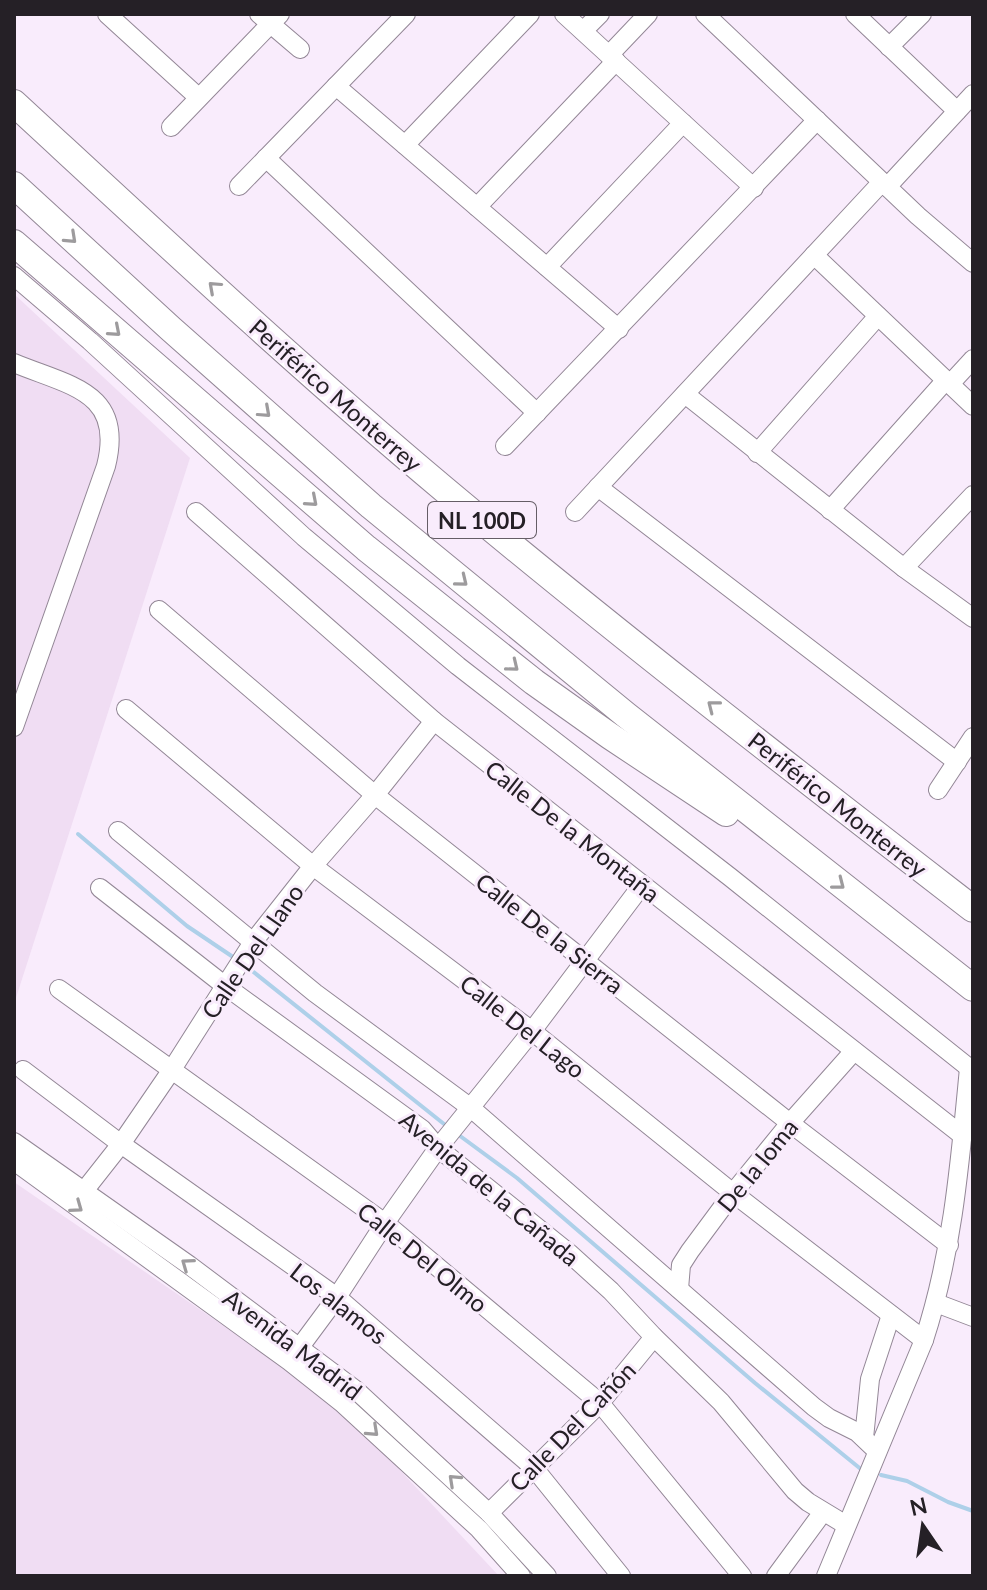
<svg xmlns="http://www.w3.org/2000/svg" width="987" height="1590" font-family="Lato,sans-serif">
<rect width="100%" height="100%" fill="#f9ecfc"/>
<g fill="#f0ddf3">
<path d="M14 294 190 458 14 1004Z"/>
<path d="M14 1182 339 1405 499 1576H14Z"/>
</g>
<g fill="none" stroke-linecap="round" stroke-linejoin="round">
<g stroke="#aed0e9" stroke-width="4">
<path d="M78 834 187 926 236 959"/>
<path d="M246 966 449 1128"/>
<path d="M456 1133 517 1178 755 1383 862 1470"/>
<path d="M881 1475 907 1481 948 1502 973 1511"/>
</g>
<defs>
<g id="minor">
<path d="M107 14 198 97"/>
<path d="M259 14 300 49"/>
<path d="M564 14 754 188"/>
<path d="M705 14 918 216 973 263"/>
<path d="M855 14 957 111"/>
<path d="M583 31 600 14"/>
<path d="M889 47 922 14"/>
<path d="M609 55 648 14"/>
<path d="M336 86 619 329"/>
<path d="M171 127 280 14"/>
<path d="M405 145 530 14"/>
<path d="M266 158 537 413"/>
<path d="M239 186 406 14"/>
<path d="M887 187 973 94"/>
<path d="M477 207 616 61"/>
<path d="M814 255 973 406"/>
<path d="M547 267 683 123"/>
<path d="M14 276 90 341 304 537 458 666 730 877 973 1071"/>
<path d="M14 363C69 386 125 391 106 466L14 727"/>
<path d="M950 384 973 359"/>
<path d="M685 394 904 568 973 618"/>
<path d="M505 446 817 120"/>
<path d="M757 453 878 316"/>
<path d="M598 487 957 762"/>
<path d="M830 510 946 380"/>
<path d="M196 512 434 721 963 1136"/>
<path d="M575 512 882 182"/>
<path d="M904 568 973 495"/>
<path d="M159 610 375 795 790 1123 949 1245"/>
<path d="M126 709 313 866 532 1031 733 1193 924 1340"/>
<path d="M938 790 973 737"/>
<path d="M118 831 315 993 471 1108 814 1407 829 1418 857 1432 877 1451"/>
<path d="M100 888 224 985 422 1129 438 1148 569 1253 611 1291 654 1337 721 1402 795 1491 808 1502 846 1525"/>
<path d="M59 989 385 1223 600 1403 742 1576"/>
<path d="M23 1070 121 1144 337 1297 534 1468 621 1576"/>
<path d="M14 1142 189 1265 357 1391 489 1513 547 1576"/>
<path d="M14 1161 289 1361 342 1403 479 1529 521 1576"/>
<path d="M84 1191 121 1144 171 1071 253 942 313 866 375 795 434 721"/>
<path d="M679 1289 681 1265 690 1251 733 1193 790 1123 854 1051"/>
<path d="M936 1303 973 1317"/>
<path d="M294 1355 337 1297 385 1223 438 1148 532 1031 642 885"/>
<path d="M864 1438 870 1379 891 1315"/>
<path d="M489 1513 600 1403 654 1337"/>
<path d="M776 1576 823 1512"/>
<path d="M826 1576 924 1340C953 1251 960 1162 969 1068"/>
</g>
<g id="highway">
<path d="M14 103C156 234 297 366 445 490 617 634 796 772 973 909"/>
<path d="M14 185 171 329 371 506 626 715 973 988"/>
<path d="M14 243 366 548 534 682 610 736 726 813"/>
</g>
</defs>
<use href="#minor" stroke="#938796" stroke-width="20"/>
<use href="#highway" stroke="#938796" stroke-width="28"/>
<use href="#minor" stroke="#fff" stroke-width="18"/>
<use href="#highway" stroke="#fff" stroke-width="26"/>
</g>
<defs><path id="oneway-chevron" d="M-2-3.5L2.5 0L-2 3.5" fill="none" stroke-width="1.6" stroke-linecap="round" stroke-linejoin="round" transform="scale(2)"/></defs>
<g stroke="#9d9b9d">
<use href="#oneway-chevron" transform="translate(71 238) rotate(43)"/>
<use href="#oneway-chevron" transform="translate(214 287) rotate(-138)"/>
<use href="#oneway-chevron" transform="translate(115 331) rotate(41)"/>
<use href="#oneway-chevron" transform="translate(265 412) rotate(42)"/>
<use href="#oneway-chevron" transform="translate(312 501) rotate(41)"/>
<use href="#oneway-chevron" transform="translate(462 581) rotate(39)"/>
<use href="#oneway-chevron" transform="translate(513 666) rotate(39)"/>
<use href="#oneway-chevron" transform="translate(713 706) rotate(-142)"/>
<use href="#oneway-chevron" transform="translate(839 884) rotate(38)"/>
<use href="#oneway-chevron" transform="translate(77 1207) rotate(36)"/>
<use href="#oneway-chevron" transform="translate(187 1264) rotate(-144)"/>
<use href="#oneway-chevron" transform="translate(373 1431) rotate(43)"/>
<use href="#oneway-chevron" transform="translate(454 1480) rotate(-137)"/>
</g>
<g text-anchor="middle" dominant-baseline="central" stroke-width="6" stroke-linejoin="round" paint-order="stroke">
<rect fill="#f9ecfc" stroke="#655d66" stroke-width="2" x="428" y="502" width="108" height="36" rx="6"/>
<g font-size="22" font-weight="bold" fill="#252026">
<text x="482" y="520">NL 100D</text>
</g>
<g font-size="24" fill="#252026" stroke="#f9ecfc">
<text transform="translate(336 395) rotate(41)">Periférico Monterrey</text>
<text transform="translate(838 804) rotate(38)">Periférico Monterrey</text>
<text transform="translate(573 831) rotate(38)">Calle De la Montaña</text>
<text transform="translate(550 933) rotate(38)">Calle De la Sierra</text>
<text transform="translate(252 951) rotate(-55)">Calle Del Llano</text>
<text transform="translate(523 1026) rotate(38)">Calle Del Lago</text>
<text transform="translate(757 1165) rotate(-51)">De la loma</text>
<text transform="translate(490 1188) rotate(40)">Avenida de la Cañada</text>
<text transform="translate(423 1257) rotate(39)">Calle Del Olmo</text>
<text transform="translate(339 1303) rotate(38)">Los alamos</text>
<text transform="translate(293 1344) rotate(37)">Avenida Madrid</text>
<text transform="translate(572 1426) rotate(-46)">Calle Del Cañón</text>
</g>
</g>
<rect width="987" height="1590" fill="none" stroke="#252026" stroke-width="32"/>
<g transform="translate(923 1526) rotate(347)" stroke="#f9ecfc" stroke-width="6" paint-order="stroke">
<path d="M0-6L14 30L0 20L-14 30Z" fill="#252026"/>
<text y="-12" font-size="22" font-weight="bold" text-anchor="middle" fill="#252026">N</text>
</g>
</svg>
